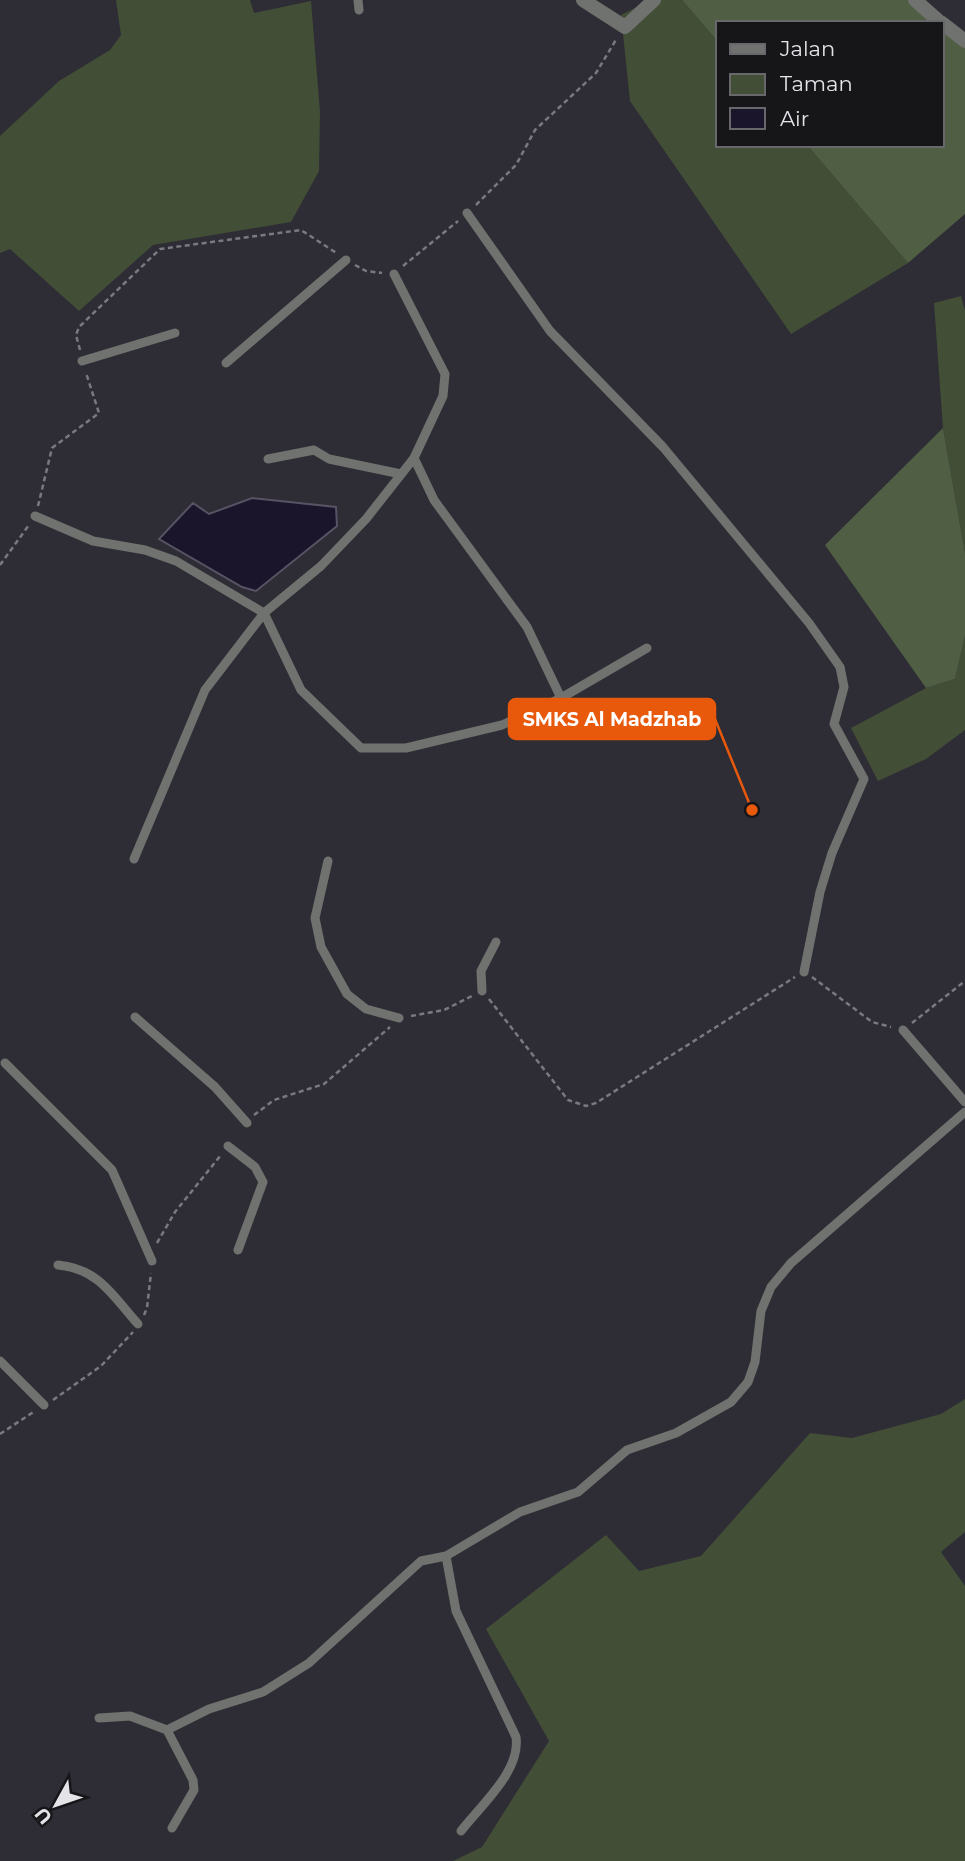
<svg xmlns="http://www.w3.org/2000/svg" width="965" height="1861" font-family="Montserrat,sans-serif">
<rect width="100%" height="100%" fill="#2e2d35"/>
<g fill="#424e36">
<path d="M116 0H250L254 13 311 1 320 112 319 171 291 222 153 245 79 311 10 249 0 253V136L59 81 110 50 121 35Z"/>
<path d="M651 0H682L718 42V145H807L908 263 791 334 630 101 621 15Z"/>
<path d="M961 296 965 311V553L943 428 934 303Z"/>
<path d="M965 636V730L926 759 878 781 851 728 926 688 955 679Z"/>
<path d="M965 1399V1532L941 1552 965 1586V1861H453L482 1847 549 1741 486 1629 606 1535 639 1571 701 1556 810 1433 852 1438 941 1414Z"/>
</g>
<g fill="#505e44">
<path d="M682 0H914L940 23H718V42Z"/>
<path d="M942 25 965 45V214L908 263 807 145H942Z"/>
<path d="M943 428 965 553V636L955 679 926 688 825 545Z"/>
</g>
<path fill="#1b152b" stroke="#575364" stroke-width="2" d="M252 498 336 507 337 526 256 591 242 587 159 539 193 503 209 514Z"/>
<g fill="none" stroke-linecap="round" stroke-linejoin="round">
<g stroke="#7a7980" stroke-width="2.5" stroke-dasharray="5 3.5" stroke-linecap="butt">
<path d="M476 205 516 165 535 130 596 73 617 38"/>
<path d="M355 265 366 271 382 273"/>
<path d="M403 266 458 221"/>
<path d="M80 350 76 335 79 327 160 249 301 230 338 254"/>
<path d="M38 506 52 448 99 413 86 373"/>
<path d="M0 565 29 525"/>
<path d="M812 977 872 1022 891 1027"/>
<path d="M489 999 568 1100 586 1106 596 1103 795 977"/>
<path d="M411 1016 444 1010 474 995"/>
<path d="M912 1023 965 981"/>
<path d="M254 1115 274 1100 324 1084 390 1027"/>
<path d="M157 1243 175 1212 221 1155"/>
<path d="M144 1315 147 1308 151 1273"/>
<path d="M53 1400 101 1366 133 1332"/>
<path d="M0 1434 35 1411"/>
</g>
<g stroke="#6f726e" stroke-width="9">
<path d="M358 0 359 10"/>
<path d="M467 213 550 331 663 447 809 623 840 667 844 687 834 724 864 779 832 853 820 892 804 972"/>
<path d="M82 361 175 333"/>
<path d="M226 363 346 260"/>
<path d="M414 458 434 500 527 627 561 698"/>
<path d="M268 459 314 450 329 459 401 474"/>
<path d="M35 516 93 541 145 550 176 561 264 613 321 566 366 519 414 458 443 396 445 374 394 274"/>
<path d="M134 859 205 690 264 613 301 690 361 748H406L502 725 561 698 647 648"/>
<path d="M328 861 315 918 321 947 347 994 366 1009 399 1018"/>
<path d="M482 991 481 971 496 942"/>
<path d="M135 1017 215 1087 247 1123"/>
<path d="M903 1030 965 1102"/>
<path d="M5 1063 112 1170 152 1261"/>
<path d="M228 1146 255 1167 263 1182 238 1250"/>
<path d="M58 1265C99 1269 112 1295 138 1324"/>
<path d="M0 1361 44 1405"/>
<path d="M446 1556 456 1611 516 1737C521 1771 481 1805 461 1831"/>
<path d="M99 1718 130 1716 167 1730 209 1709 263 1692 309 1663 421 1561 446 1556 520 1512 578 1492 627 1450 676 1433 731 1402 748 1382 755 1362 761 1311 771 1287 791 1263 965 1112"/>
<path d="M167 1730 193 1780 194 1790 172 1828"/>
</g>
<g stroke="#6f726e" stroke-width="14">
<path d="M583 0 625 27 654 0"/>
<path d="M915 0 941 23"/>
<path d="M942 23 965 41"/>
</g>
</g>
<path fill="none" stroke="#e8590c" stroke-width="2.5" d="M752 810L715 719"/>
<circle fill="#e8590c" stroke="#161619" stroke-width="2.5" cx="752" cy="810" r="7"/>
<rect fill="#e8590c" stroke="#e8590c" stroke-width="2.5" x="509" y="699" width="206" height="40" rx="7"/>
<g font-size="19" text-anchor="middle" font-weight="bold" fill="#fff">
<text x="612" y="726">SMKS Al Madzhab</text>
</g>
<rect x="716" y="21" width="228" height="126" fill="#161619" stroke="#68686c" stroke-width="2"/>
<rect x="730" y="44" width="35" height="10" fill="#6f726e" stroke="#68686c" stroke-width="2"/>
<text x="780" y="56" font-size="21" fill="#e4e3e8">Jalan</text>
<rect x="730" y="74" width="35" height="21" fill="#424e36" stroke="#68686c" stroke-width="2"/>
<text x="780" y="91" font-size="21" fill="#e4e3e8">Taman</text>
<rect x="730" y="108" width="35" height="21" fill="#1b152b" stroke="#68686c" stroke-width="2"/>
<text x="780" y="126" font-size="21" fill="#e4e3e8">Air</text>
<g transform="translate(56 1805) rotate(230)" stroke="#161619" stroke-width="5" paint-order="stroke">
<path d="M0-5L12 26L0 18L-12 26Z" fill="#e4e3e8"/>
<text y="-10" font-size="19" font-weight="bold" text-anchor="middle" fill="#e4e3e8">U</text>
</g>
</svg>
